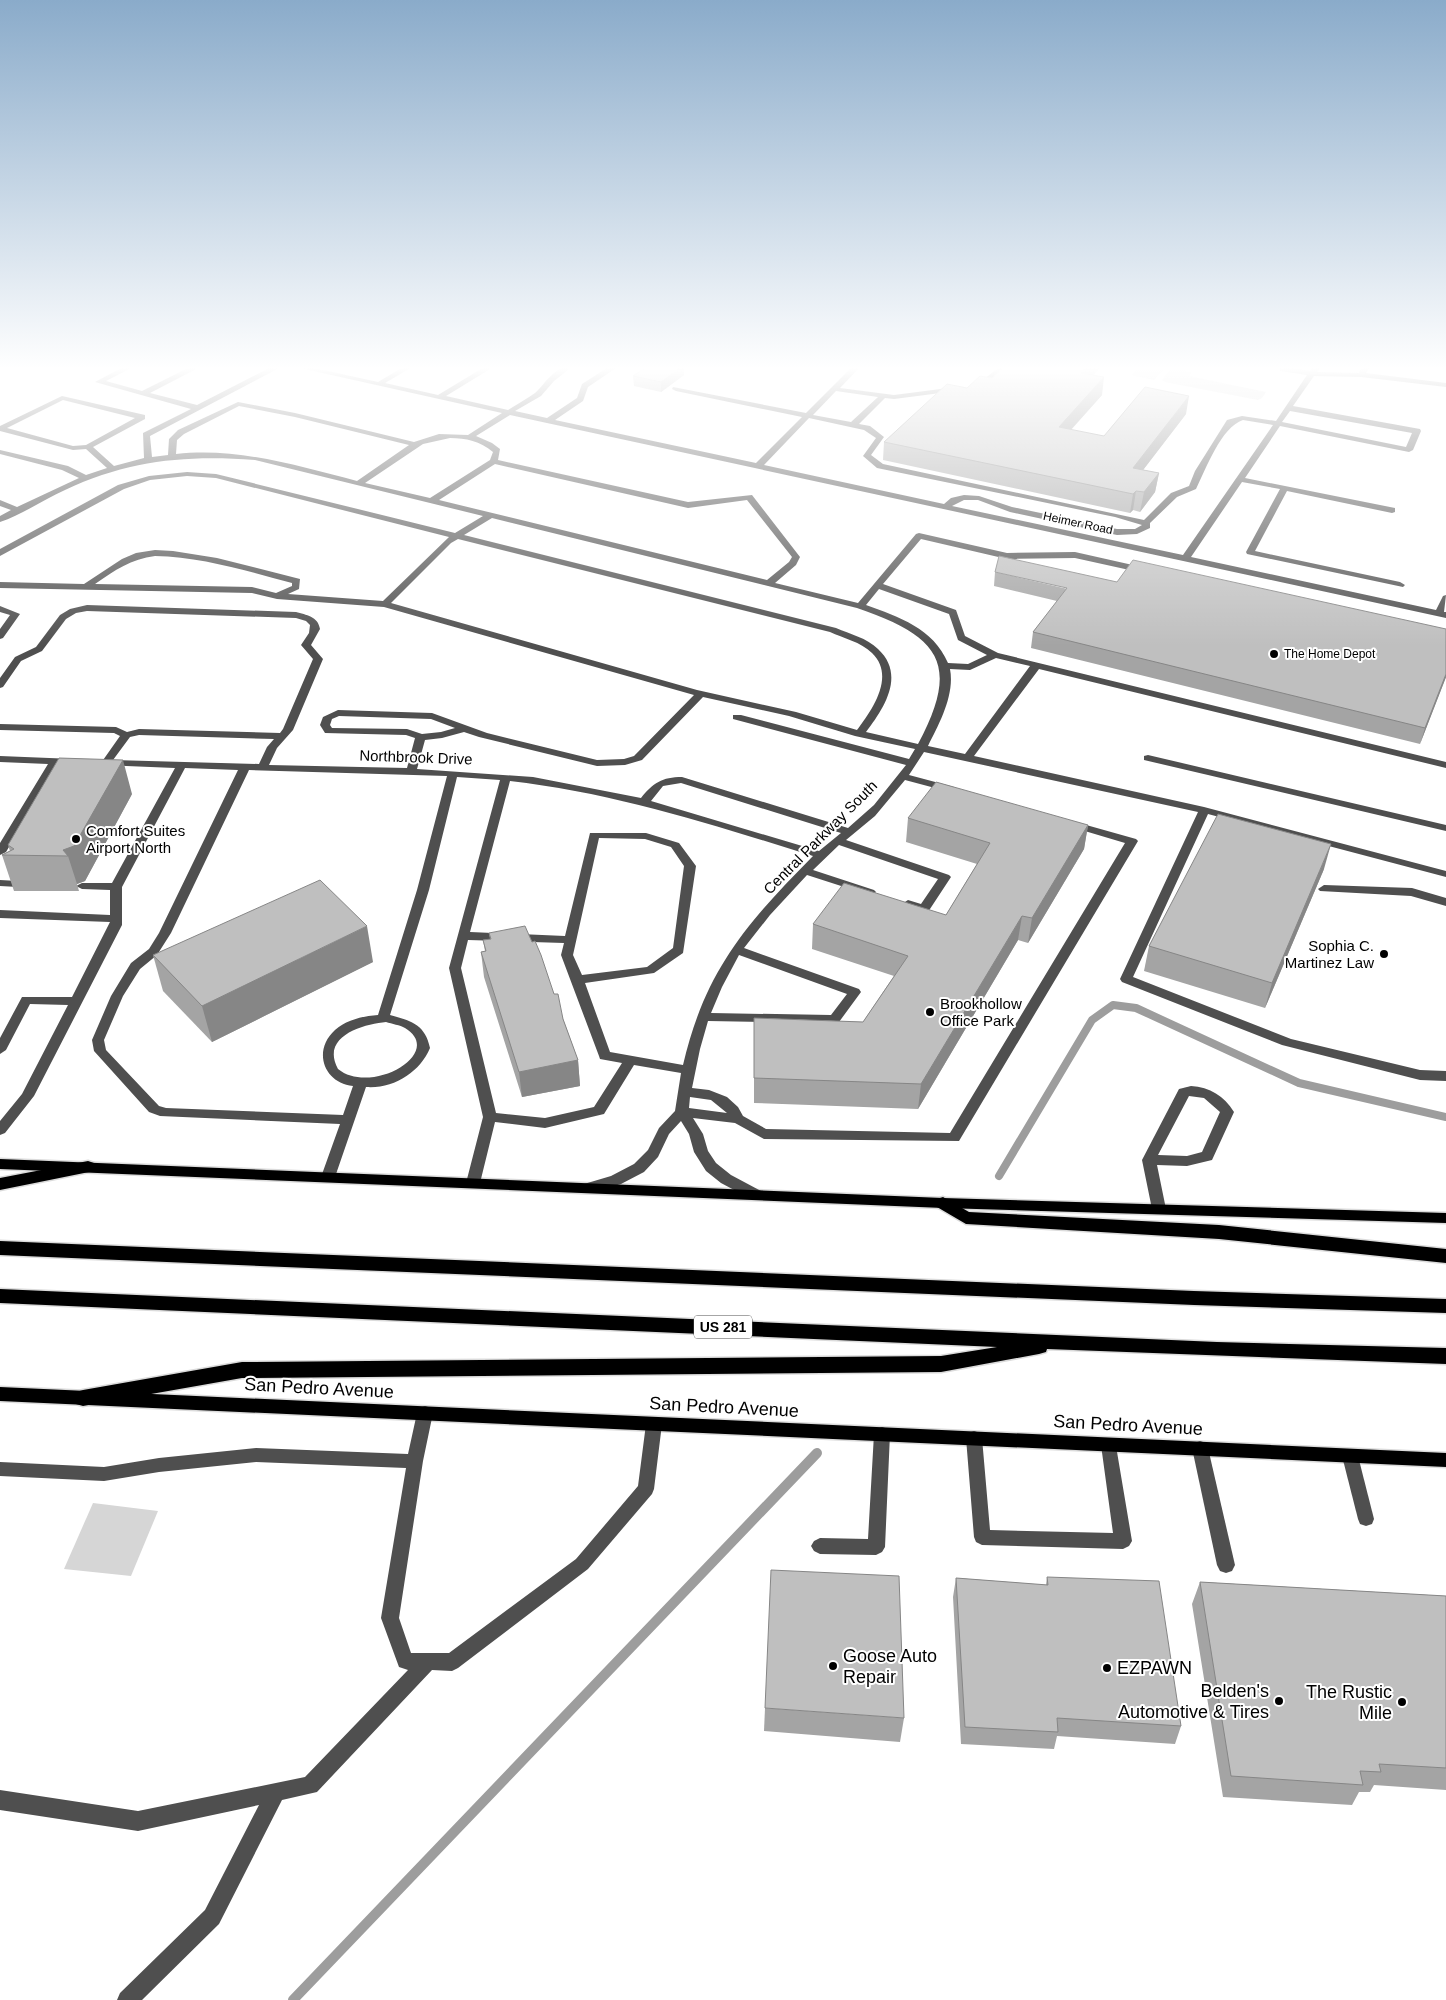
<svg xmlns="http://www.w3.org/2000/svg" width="1446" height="2000" font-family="Helvetica,sans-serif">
<rect width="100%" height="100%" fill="#fff"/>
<g fill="#d6d6d6">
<path d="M1140 366 1165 368 1154 380 1131 375Z"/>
<path d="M1171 368 1192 372 1189 376 1266 392 1262 398 1258 400 1165 382 1162 380Z"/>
<path d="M93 1503 158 1511 131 1576 64 1569Z"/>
</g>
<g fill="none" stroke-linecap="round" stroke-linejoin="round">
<path stroke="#9d9d9d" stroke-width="8" d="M999 1176 1092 1020 1113 1005 1136 1008 1299 1083 1446 1117"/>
<path stroke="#9d9d9d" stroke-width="10" d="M293 2000 817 1453"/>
<defs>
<g id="major">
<path d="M0 1159 943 1198 1446 1213V1223L943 1208 0 1169Z"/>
<path d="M0 1387 1446 1453V1467L0 1401Z"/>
</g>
<g id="highway">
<path d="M88 1161 94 1163 96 1167 94 1171 0 1190V1178Z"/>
<path d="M943 1197 969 1212 1219 1225 1446 1249V1263L1219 1239 966 1224 937 1207 934 1203 937 1199Z"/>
<path d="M0 1241 1194 1291 1446 1299V1313L1194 1305 0 1255Z"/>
<path d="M0 1289 1217 1342 1446 1348V1364L1047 1349 1046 1352 1039 1354 941 1372 242 1378 83 1406 76 1404 74 1398 76 1392 83 1390 242 1362 941 1356 997 1347 0 1303Z"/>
</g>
</defs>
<use href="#major" stroke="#dbdbdb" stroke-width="3"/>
<use href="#highway" stroke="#dbdbdb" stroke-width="3"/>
<g fill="#4f4f4f" fill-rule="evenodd">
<path d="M125 366H135L106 381 142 391 192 366H202L150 393 197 405 273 366H283L150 436 152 457 168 455 169 439 178 430 238 402 295 413 414 442 439 434 468 435 502 413 291 366H305L378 382 405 366H414L385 383 438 395 486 366H495L446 396 508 410C517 404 527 399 535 393 547 382 554 366 573 366L554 381 541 396 515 411 547 418 577 398 582 384 610 366H619L588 387 583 401 555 420 756 463 802 417 676 391 672 389 673 387 806 413 853 366H861L840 388 894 395 956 387 960 389 956 391 894 399 885 398 859 424 870 426 884 437 871 455 883 464 1144 520 1171 493 1189 486 1195 471 1227 420 1242 416 1276 421 1307 375 1280 371 1281 366 1310 371 1313 366H1321L1317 372 1359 373 1362 366H1370L1366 373 1446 383V387L1361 377 1314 376 1293 406 1420 429 1421 431 1413 450 1409 452 1280 426 1245 478 1395 508V512L1392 513 1287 491 1255 551 1400 582 1405 585 1403 587 1247 554 1246 552 1280 489 1242 482 1191 557 1436 610 1443 596 1446 595 1444 612H1446V618L510 415 476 436 492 443 500 449 498 460 688 502 752 495 800 557 796 565 775 583 858 603 916 534 919 533 1007 553 1075 552 1146 568V572L1143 573 1075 558 1007 559 921 539 883 584 956 610 965 636 998 653 1446 762V768L1039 669 974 756 1204 807 1446 871V877L1208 814 1133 977 1291 1039 1420 1070 1446 1071V1081L1420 1080 1282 1045 1122 982 1120 979 1198 812 924 752 909 775 954 787 955 789 954 791 950 792 905 780 875 816 846 840 949 875 951 877 928 912C921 913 907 909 902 904L908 900 921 904 938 879 839 845 813 870 874 890 876 892 874 894H866L807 875 770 915 744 948 859 989 861 992 839 1022 835 1023 708 1021 700 1049 692 1088 709 1090 727 1097 738 1107 743 1116 766 1129 950 1133 1125 843 1068 826 1066 824 1072 821 1136 839 1138 841 959 1141 764 1139 735 1123 693 1118 703 1134 708 1151 716 1163 731 1175 761 1191 763 1195 761 1199H751L721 1183 706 1171 694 1152 689 1134 681 1121 669 1134 658 1157 644 1172 621 1184 589 1193 584 1192 582 1188 584 1184 611 1176 634 1164 648 1150 659 1128 675 1111 681 1073 634 1065 604 1114 545 1128 495 1122 480 1183 478 1187H468L466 1183 483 1117 449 968 500 780 457 777 429 890 390 1015C411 1021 425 1024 430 1048 420 1072 394 1089 366 1087L335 1177 333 1181H323L321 1177 340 1124 160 1116 149 1112 94 1051 92 1040 111 996 131 963 149 949 159 933 238 770 185 768 122 887V925L34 1096 5 1133 0 1135V1121L22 1094 68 1005 30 1004 6 1050 0 1054V1038L22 997H72L110 922 0 918V910L110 915V890L82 889 76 886 82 883H112L175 768 102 765 101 763 120 736 114 733 0 730V724L116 727 127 732 139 729 280 733 283 729 313 659 301 645 309 633 310 625 306 621 296 618 87 611 76 613 66 619 42 651 21 661 3 687 0 688V678L15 657 36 647 60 615 70 609 87 605 296 612C306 615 318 616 320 629L311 645 323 659 293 730 277 748 269 765 407 768 415 738 406 735 325 733 320 725 323 717 338 710 432 713 487 733 597 760 624 759 634 756 694 695 384 607 277 599 252 593 0 588V582L84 584 122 559 136 553 155 550 173 551 217 558 300 579 299 589 288 594 383 601 449 537 216 478 187 476 150 480 124 489 0 556V549L118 485 149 476 187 472 216 474 455 533 483 516 255 460C186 455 129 460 65 490 44 499 22 515 0 522V516L11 510 0 506V500L17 507 79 478 62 470 0 454V450L68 466 86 475 107 468 86 449 73 450 0 431V426L62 396 145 415V419L93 447 114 466 144 458 143 433 191 409 95 382ZM836 391 878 397 851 422 813 415ZM63 400 135 418 86 445 73 446 7 428ZM239 406 295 417 409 445 357 481C298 466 238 447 176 454L177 440 184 434ZM1290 411 1412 433 1406 447 1282 422ZM809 418 864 430 876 438 863 456 877 468 1115 517 1142 525 1135 529H1117L1012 507 979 496 964 495 951 498 944 504 764 465ZM1243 420 1273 425 1183 555 952 506 964 500H978L1010 512 1117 535 1137 534 1150 528V523L1177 497 1196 489C1206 469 1221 427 1243 420ZM450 438C466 438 480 441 493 452L490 460 430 498 365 483 423 444ZM495 464 688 508 747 500 792 557 789 562 767 580 439 500ZM492 518 857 608C938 636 962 662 918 744L866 732C884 708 906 675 878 649 867 638 850 634 836 628L464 535ZM458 539 830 632C843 638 861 642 872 653 896 676 872 710 857 730L796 712 697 690 391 603 451 543ZM155 556C202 557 247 571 292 583V586L276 593 252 587 95 584C115 570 131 559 155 556ZM879 589 949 614 958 640 987 655 968 664 948 663C933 628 899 617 866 605ZM996 658 1030 666 965 754 928 746C939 724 955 695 950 669L970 670ZM703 697 789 716 855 736 915 749 909 759 741 715H733V719L906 765 874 805 848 828 682 777C662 777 653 783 641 798L533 777 417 769 425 740 442 738 464 732 479 737 597 766 625 765 642 760ZM339 716 431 719 455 728 441 732 422 734 407 729 332 728 330 725 332 719ZM139 735 274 739 267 747 259 764 113 760 130 737ZM249 770 447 776 417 890 378 1015C363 1016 346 1020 335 1030 312 1051 324 1083 353 1086L343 1115 166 1108 159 1106 106 1050 104 1040 123 996 140 969 157 955 171 933ZM510 781C615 793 714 825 813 856 747 923 705 970 683 1065L610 1052 585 983 654 973 683 953 696 866 679 843 646 833H590L565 936 470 932ZM681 783 841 833 819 851 651 801 663 786ZM599 838 645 839 671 847 684 866 673 948 647 967 582 975 573 955ZM468 940 564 943 561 955 599 1056 600 1059 622 1063 594 1107 545 1118 496 1113 461 968ZM739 955 847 994 831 1015 711 1013 722 987ZM386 1022C392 1024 400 1025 405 1028 446 1053 371 1096 338 1069 320 1036 364 1024 386 1022ZM690 1097 711 1100 727 1113 689 1108Z"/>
<path d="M1001 366H1009L990 383 975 387V383L984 379Z"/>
<path d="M0 606 20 614 3 638 0 639V629L10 615 0 612Z"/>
<path d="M1148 755 1446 825V831L1144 760V756Z"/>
<path d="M0 756 74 759 79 762 74 765H58L6 852 0 855V843L48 764 0 762Z"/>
<path d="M0 880 18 881 24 884 18 887 0 886Z"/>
<path d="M1324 885 1412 888 1446 898V906L1411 896 1320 891 1318 889Z"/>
<path d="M1191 1086C1210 1087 1224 1096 1234 1112L1212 1160 1187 1166 1157 1165 1166 1209 1164 1213H1154L1152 1209 1142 1160 1179 1089ZM1189 1096 1204 1098 1220 1112 1202 1152 1187 1156 1158 1155Z"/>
<path d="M425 1406 431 1408 433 1413 423 1461 399 1618 411 1653H449L576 1559 638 1486 646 1424 648 1419 654 1417 660 1419 662 1424 654 1489 652 1494 588 1569 458 1668 452 1671 432 1670 317 1792 282 1800 219 1924 142 2000H117L120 1993 205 1910 259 1805 138 1831 0 1810V1790L138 1811 305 1777 408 1670 399 1667 381 1618 406 1468 256 1462 159 1472 104 1481 0 1476V1462L104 1467 159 1458 256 1448 408 1454 417 1413 419 1408Z"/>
<path d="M882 1427 888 1429 890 1434 885 1547 882 1552 876 1555 820 1554 814 1551 811 1546 814 1541 820 1538 868 1539 874 1434 876 1429Z"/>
<path d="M974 1431 980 1433 982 1438 990 1530 1113 1533 1101 1445 1103 1440 1109 1438 1115 1440 1132 1541 1129 1546 1123 1549 982 1545 976 1542 974 1537 966 1438 968 1433Z"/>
<path d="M1200 1441 1206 1443 1208 1448 1235 1565 1232 1571 1226 1573 1220 1571 1217 1565 1192 1448 1194 1443Z"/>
<path d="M1350 1449 1356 1451 1358 1456 1374 1519 1372 1524 1366 1526 1360 1524 1358 1519 1342 1456 1344 1451Z"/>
</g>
<use href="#major" fill="#000" fill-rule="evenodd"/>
<use href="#highway" fill="#000" fill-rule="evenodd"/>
</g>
<g fill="#a4a4a4">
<path d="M684 375 661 392 634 386 633 376Z"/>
<path d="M1093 375 1102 395 1071 430 1104 436 1186 414 1143 470 1159 473 1155 492 1140 512 1133 510 1130 513 883 460 884 442 967 388 992 378Z"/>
<path d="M995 572 1446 677 1420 744 1031 648 1033 632 1057 601 994 586Z"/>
<path d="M132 794 85 881 77 884 79 891H14L2 855 10 851 8 845Z"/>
<path d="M908 818 1088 825 1084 849 1028 943 1018 940 918 1109 754 1103V1018L863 1022 894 976 812 949 813 924 946 915 977 864 906 842Z"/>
<path d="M1324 869 1265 1008 1144 971 1149 946Z"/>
<path d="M489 933 554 994 578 1060 580 1086 522 1097 484 977 481 952 485 951 483 940 490 939Z"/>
<path d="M153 955 373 962 212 1042 163 991Z"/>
<path d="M1047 1577 1181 1726 1175 1744 1057 1736 1054 1749 961 1744 953 1597 956 1578 1046 1585Z"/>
<path d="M1200 1582 1446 1596V1790L1374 1785 1370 1792H1359L1352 1805 1223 1797 1192 1604Z"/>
<path d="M765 1708 904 1718 900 1742 764 1731Z"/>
</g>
<g fill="#868686">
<path d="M683 366H684V375L661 392V382Z"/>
<path d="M1087 366H1102L1078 391 1081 373Z"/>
<path d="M1104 377 1102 395 1056 446 1059 427Z"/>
<path d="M1189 396 1186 414 1130 487 1133 468Z"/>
<path d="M1159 473 1155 492 1140 512 1144 492Z"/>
<path d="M1136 491 1133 510 1130 513 1133 494Z"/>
<path d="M1446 674V677L1420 744 1425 728Z"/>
<path d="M123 760 132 794 85 881 77 884 68 856 63 850Z"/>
<path d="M1088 825 1084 849 1028 943 1032 918Z"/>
<path d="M1331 844 1324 869 1265 1008 1272 983Z"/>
<path d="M1022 916 1018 940 918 1109 921 1084Z"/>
<path d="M367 926 373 962 212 1042 202 1006Z"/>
<path d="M578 1060 580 1086 522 1097 519 1072Z"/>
</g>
<g fill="#bfbfbf" stroke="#868686">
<path d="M648 366H683L661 382 633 376Z"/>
<path d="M1005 366H1087L1081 373 1104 377 1059 427 1104 436 1145 387 1189 396 1133 468 1159 473 1144 492 1136 491 1133 494 884 442 947 384 967 388 980 376 992 378Z"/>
<path d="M999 556 1117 582 1133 560 1446 629V674L1425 728 1033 632 1067 588 995 572Z"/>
<path d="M59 758 123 760 74 846 63 850 68 856 2 855 14 849 8 845Z"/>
<path d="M936 782 1088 825 1032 918 1022 916 921 1084 754 1078V1018L863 1022 908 956 813 924 844 883 946 915 990 843 908 818Z"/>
<path d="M1218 814 1331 844 1272 983 1149 946Z"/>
<path d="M320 880 367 926 202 1006 153 955Z"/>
<path d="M525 926 532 942 535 941 541 955 554 994H558L563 1019 578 1060 519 1072 481 952 486 951 483 940 491 939 489 933Z"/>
<path d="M771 1570 899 1576 904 1718 765 1708Z"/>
<path d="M1047 1577 1159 1581 1181 1726 1057 1718 1058 1732 965 1727 956 1578 1048 1585Z"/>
<path d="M1200 1582 1446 1596V1768L1379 1764 1381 1772 1360 1771 1363 1785 1231 1776Z"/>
</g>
<linearGradient id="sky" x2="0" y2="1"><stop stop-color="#8aabca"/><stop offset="0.57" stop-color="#fff"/><stop offset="1" stop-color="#fff" stop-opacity="0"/></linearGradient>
<rect width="1446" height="646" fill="url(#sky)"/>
<g fill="#000" stroke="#fff" stroke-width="2">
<circle cx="1274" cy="654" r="5"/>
<circle cx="76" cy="839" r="5"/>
<circle cx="1384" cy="954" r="5"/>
<circle cx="930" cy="1012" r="5"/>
<circle cx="833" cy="1666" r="5"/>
<circle cx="1107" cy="1668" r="5"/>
<circle cx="1279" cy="1701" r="5"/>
<circle cx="1402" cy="1702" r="5"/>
</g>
<g text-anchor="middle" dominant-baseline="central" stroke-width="4" stroke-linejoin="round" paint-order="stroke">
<g font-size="12" fill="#000" stroke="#fff">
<text transform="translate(1078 523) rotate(12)">Heimer Road</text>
</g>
<g font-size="12" fill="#000" stroke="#fff" text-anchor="start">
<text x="1284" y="654">The Home Depot</text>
</g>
<rect fill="#fff" stroke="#4c4c4c" stroke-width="1" x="694" y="1315.5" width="58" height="23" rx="4"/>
<g font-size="14" font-weight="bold" fill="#000">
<text x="723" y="1327">US 281</text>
</g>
<g font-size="15" fill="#000" stroke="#fff">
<text transform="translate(416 757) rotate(2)">Northbrook Drive</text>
<text transform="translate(820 837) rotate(-45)">Central Parkway South</text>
</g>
<g font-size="15" fill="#000" stroke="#fff" text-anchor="start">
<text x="86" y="830">Comfort Suites<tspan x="86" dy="17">Airport North</tspan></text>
<text x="1374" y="945" text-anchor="end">Sophia C.<tspan x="1374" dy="17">Martinez Law</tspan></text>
<text x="940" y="1003">Brookhollow<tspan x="940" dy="17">Office Park</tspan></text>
</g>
<g font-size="18" fill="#000" stroke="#fff">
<text transform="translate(319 1388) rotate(3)">San Pedro Avenue</text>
<text transform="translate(724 1407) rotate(3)">San Pedro Avenue</text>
<text transform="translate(1128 1425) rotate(3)">San Pedro Avenue</text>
</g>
<g font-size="18" fill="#000" stroke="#fff" text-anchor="start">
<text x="843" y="1656">Goose Auto<tspan x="843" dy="21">Repair</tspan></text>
<text x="1117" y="1668">EZPAWN</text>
<text x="1269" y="1691" text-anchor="end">Belden's<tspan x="1269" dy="21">Automotive &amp; Tires</tspan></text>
<text x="1392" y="1692" text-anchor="end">The Rustic<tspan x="1392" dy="21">Mile</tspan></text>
</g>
</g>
</svg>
